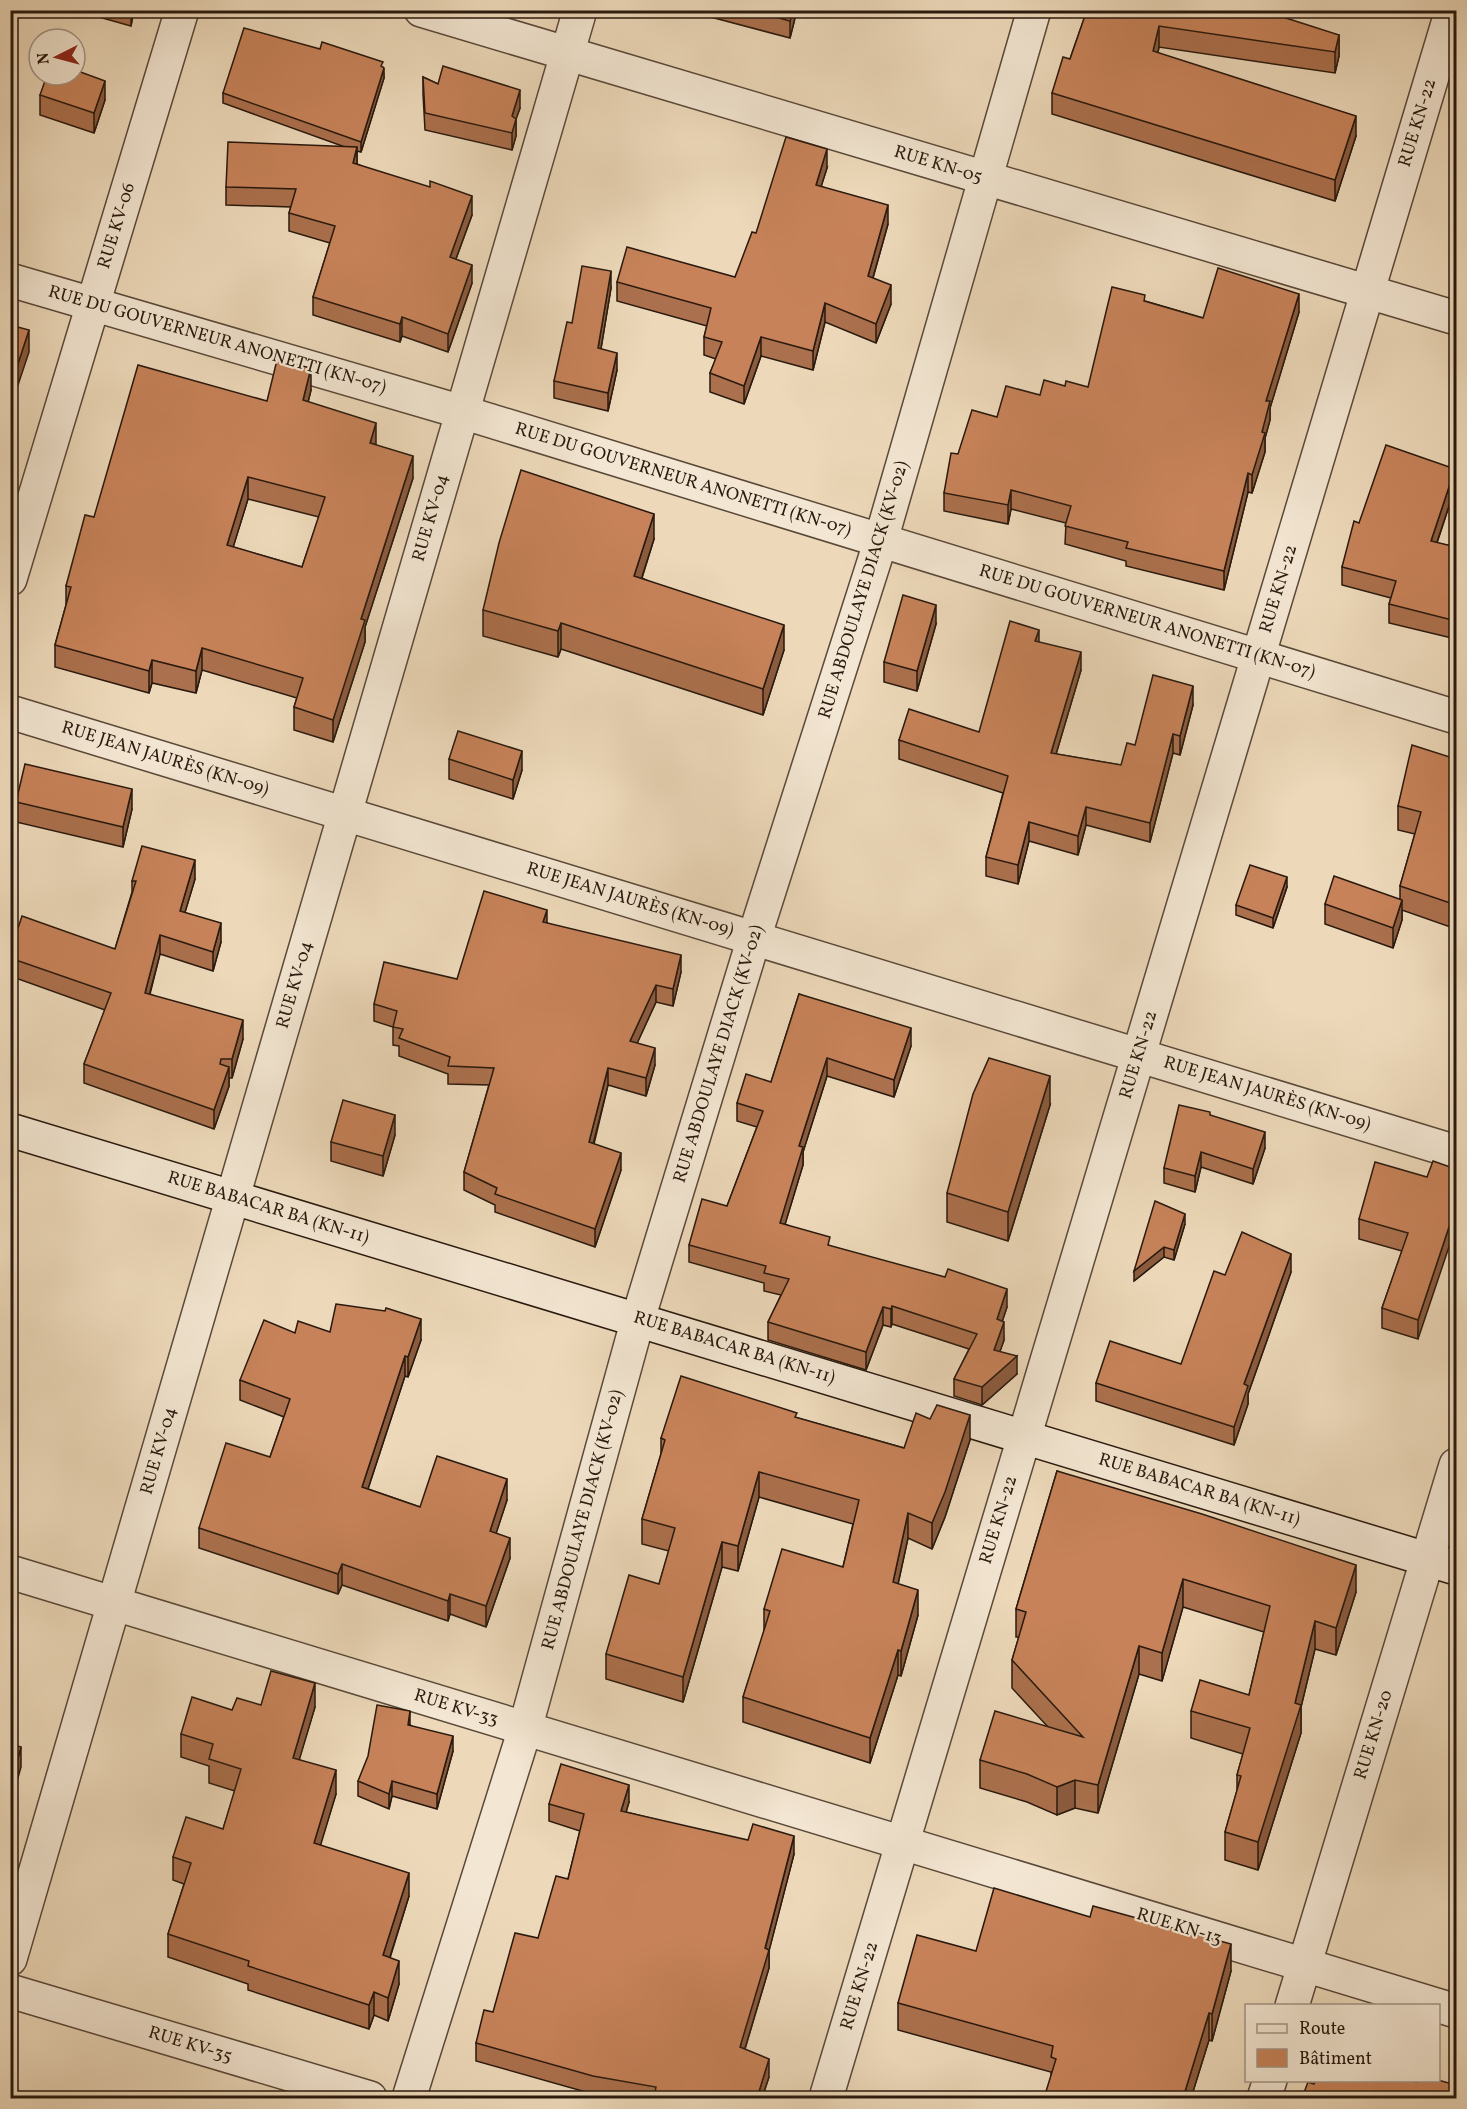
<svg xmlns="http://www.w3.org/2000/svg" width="1467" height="2109" font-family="Vollkorn,serif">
<rect width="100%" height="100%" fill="#edd9ba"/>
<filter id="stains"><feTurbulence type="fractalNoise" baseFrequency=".00333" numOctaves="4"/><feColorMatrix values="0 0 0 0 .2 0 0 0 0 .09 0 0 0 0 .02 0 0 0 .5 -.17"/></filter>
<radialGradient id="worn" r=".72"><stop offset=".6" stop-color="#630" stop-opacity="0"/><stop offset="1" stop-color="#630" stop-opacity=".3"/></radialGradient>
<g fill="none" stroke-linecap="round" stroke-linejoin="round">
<defs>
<g id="street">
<path d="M421 10 1456 318"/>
<path d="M10 280 462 412 1456 717"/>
<path d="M10 579 182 10"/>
<path d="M10 712 1456 1152"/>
<path d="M10 1572 1456 2011"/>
<path d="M10 1959 580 10"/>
<path d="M10 1991 370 2098"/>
<path d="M1292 2006 1456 1465"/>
<path d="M409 2098 525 1729 638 1319 754 938 881 540 1034 10"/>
<path d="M826 2098 1452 10"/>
<path d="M1264 2098 1270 2080"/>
</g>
<path id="secondary" d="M10 1130 1456 1568"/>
</defs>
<use href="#street" stroke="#5a4939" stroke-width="36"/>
<use href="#secondary" stroke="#29190e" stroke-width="36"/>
<use href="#street" stroke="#f3e6d2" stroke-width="33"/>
<use href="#secondary" stroke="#f3e6d2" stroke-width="33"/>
</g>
<g fill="#ab704d" stroke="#29190e" stroke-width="1.5" fill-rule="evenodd">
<path d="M74 10H134L131 26Z"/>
<path d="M684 10H797L790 38Z"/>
<path d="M1087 10 1339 35V56L1335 73 1159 47 1158 53 1356 136 1335 201 1052 114V93L1070 59Z"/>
<path d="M383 67 384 78 361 152 357 151V164L472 215 456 259 472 283 448 352 402 336 400 342 313 315V297L330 243 289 231V213L291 207 226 205V187L345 147 223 103V93Z"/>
<path d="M423 77 438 84 520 108 516 118V136L512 150 425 130 423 94Z"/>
<path d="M40 95 105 100 94 133 40 115Z"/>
<path d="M827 168 821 186 888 224 873 278 891 304 876 343 825 322 813 370 761 356 744 404 710 392V373L716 359 704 355V337L707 326 617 301V282L735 277 756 233Z"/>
<path d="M611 288 601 349 617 370 608 411 554 398V381L572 323Z"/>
<path d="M1145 301 1203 318 1299 312 1270 408V420L1265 438V452L1252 493 1248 492 1224 590 1126 566V561L1065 544 1066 523 1011 509 1008 524 944 511V493L958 454 997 417 1040 395 1065 386 1088 387Z"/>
<path d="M311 390 308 402 376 445 413 478 365 627V642L333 742 294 730V707L297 698 202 670 196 693 152 683 149 693 55 667V645L66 605V586L94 517 267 401ZM248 499 319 517 302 567 233 547Z"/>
<path d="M1455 488 1437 543 1456 547V639L1389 623V604L1391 598 1342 585V567L1359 523Z"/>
<path d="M654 539 642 578 784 650 763 715 561 649 558 657 483 636V610Z"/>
<path d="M936 624 917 691 884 682V662Z"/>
<path d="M1039 642 1081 670 1056 754 1121 765 1135 745 1193 705 1180 755 1173 753 1150 842 1086 825 1078 855 1029 841 1018 884 986 876V857L1003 793 899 759V740L979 732Z"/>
<path d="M449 759 522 770 513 799 449 779Z"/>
<path d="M1456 759V929L1402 910V920L1393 948 1325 924V904L1400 899V886L1415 834 1398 830V806Z"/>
<path d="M16 802 132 809 123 847 16 822Z"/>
<path d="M195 879 185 912 221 942 213 971 160 954 150 994 243 1039 232 1078H229V1086L214 1129 84 1083V1064L105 1010 10 976V926L115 949 132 892V881Z"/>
<path d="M1287 887 1273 928 1236 915V905Z"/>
<path d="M547 923 681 972 673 1006 656 1002 637 1043 655 1065 646 1096 608 1085 594 1144 621 1170 595 1247 495 1212V1205L464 1190V1172L489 1085 448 1084V1074L399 1056V1046L393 1045V1027L374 1021V1004L457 979Z"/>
<path d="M799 994 911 1046 894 1097 827 1076 803 1152V1165L785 1224 830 1246 1007 1307 1002 1322 1004 1340 1000 1351 1017 1374 982 1405 954 1396V1379L969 1349 892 1324 891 1327 883 1325 866 1370 768 1340V1322L781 1295 764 1291V1283L689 1262V1245L727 1206 757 1127 737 1121V1103L771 1082Z"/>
<path d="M1050 1105 1008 1241 947 1222V1193Z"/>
<path d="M1210 1115 1265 1148 1253 1184 1201 1167 1195 1192 1164 1183V1168Z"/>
<path d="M395 1135 383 1176 331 1161V1142Z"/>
<path d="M1427 1177 1418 1339 1382 1328V1308L1402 1251 1359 1239V1219Z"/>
<path d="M1185 1224 1174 1260 1164 1257 1134 1281Z"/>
<path d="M1291 1272 1248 1394V1404L1234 1445 1096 1401V1383L1181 1364 1225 1275Z"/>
<path d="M330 1332 421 1340 408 1377 405 1376 368 1489 420 1507 507 1500 496 1533 510 1558 486 1627 450 1614 448 1621 342 1585 338 1594 199 1548V1528L270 1457 284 1417 240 1400V1380L295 1333Z"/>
<path d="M797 1418 904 1448 970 1440 945 1517 932 1549 908 1538 898 1584 918 1615 901 1676 898 1675 870 1763 743 1722V1697L764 1633V1609L843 1567 853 1524 759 1497 738 1571 722 1567 683 1702 606 1679V1654L659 1584 669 1551 642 1544V1519L661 1454V1438Z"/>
<path d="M1057 1471 1356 1592 1336 1655 1315 1649 1301 1707V1733L1258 1870 1225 1860V1832L1237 1791V1775L1243 1754 1191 1738V1711L1249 1695 1264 1632 1183 1607 1162 1681 1139 1674 1098 1813 1075 1808 1057 1815 1027 1802 980 1788V1760L1048 1727 1012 1688V1660L1019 1637H1016V1609Z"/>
<path d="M261 1705 315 1707 299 1759 336 1794 320 1845 409 1896 390 1958 399 1984 388 2021 374 2015 369 2029 248 1990V1984L168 1957V1934L184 1884 173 1880V1857L223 1829 235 1791 209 1783V1766L181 1757V1734L232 1710Z"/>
<path d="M410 1725 453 1751 437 1809 392 1796 389 1809 358 1796V1781Z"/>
<path d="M629 1802 626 1812 794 1854 769 1950V1968L745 2049 769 2077 762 2098H618L593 2094 476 2061V2043L538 1938 568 1879 580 1831 549 1821V1804Z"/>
<path d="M976 1951 1231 1971 1212 2041 1209 2040 1191 2098H1044L1051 2078V2072L898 2030V2003Z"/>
</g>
<g fill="#8b5b3e" stroke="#29190e" stroke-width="1.5">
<path d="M131 10H134L131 26Z"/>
<path d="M793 10H797L790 38V21Z"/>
<path d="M1159 26V47L1153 72V51Z"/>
<path d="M1339 35V56L1335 73V52Z"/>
<path d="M384 68V78L361 152V142Z"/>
<path d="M105 81V100L94 133V113Z"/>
<path d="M520 90V108L513 128 516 119V136L512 150V116Z"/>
<path d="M1356 116V136L1335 201V180Z"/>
<path d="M357 147V165L353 163Z"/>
<path d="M827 149V168L816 203V185Z"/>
<path d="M472 196V215L450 275V257Z"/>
<path d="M888 205V224L868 295V276Z"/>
<path d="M472 265V283L448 352V334Z"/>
<path d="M611 271V288L598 366V348Z"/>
<path d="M891 285V304L876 343V324Z"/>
<path d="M1299 294V312L1270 408V420L1265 438V452L1252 493V475L1262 432 1266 401Z"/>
<path d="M825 303V322L813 370V351Z"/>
<path d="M402 317V336L400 342V324Z"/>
<path d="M29 330V352L12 403V418L10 423V388Z"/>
<path d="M761 337V356L744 404V386Z"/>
<path d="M617 353V370L608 411V393Z"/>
<path d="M311 368V390L303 423V400Z"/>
<path d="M376 423V445L370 443Z"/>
<path d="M413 456V478L365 627V642L333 742V720L361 619Z"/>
<path d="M1455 469V488L1431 560V541Z"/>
<path d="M1248 473V492L1224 590V571Z"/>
<path d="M248 477V499L227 567V545Z"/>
<path d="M1011 490V509L1008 524V505Z"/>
<path d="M654 514V539L634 602V576Z"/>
<path d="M936 605V624L917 691V671Z"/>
<path d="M561 623V649L558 657V631Z"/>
<path d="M784 625V650L763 715V689Z"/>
<path d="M1039 630V649L1035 641Z"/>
<path d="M202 648V670L196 693V671Z"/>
<path d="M1081 652V670L1051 771V753Z"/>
<path d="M152 660V683L149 693V671Z"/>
<path d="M1193 686V705L1180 755V736Z"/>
<path d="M1173 734V753L1150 842V823Z"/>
<path d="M522 751V770L513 799V780Z"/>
<path d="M132 789V809L123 847V827Z"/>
<path d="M1086 807V825L1078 855V836Z"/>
<path d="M1029 822V841L1018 884V865Z"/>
<path d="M195 860V879L180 929V911Z"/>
<path d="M1287 877V887L1273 928V918Z"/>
<path d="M1402 900V920L1393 948V928Z"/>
<path d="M547 910V928L543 922Z"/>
<path d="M221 923V942L213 971V952Z"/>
<path d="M160 935V954L145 1011V993Z"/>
<path d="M681 955V972L673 1006V989Z"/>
<path d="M656 985V1002L630 1059V1041Z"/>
<path d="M243 1020V1039L232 1078V1059Z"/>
<path d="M911 1028V1046L894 1097V1080Z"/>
<path d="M655 1048V1065L646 1096V1078Z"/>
<path d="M827 1058V1076L803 1152V1165L780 1241V1223L799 1146Z"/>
<path d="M229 1067V1086L214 1129V1110Z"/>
<path d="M608 1068V1085L589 1160V1142Z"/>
<path d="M1050 1076V1105L1008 1241V1212Z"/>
<path d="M395 1115V1135L383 1176V1156Z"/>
<path d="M1265 1132V1148L1253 1184V1169Z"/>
<path d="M1201 1152V1167L1195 1192V1176Z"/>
<path d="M621 1153V1170L595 1247V1229Z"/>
<path d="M1456 1206V1226L1418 1339V1320Z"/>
<path d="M1185 1214V1224L1174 1260V1250Z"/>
<path d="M1164 1247V1257L1134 1281V1271Z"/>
<path d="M1291 1254V1272L1248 1394V1404L1234 1445V1427L1244 1384Z"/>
<path d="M1007 1289V1307L997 1337V1319Z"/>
<path d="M892 1306V1324L891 1327V1309Z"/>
<path d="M883 1307V1325L866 1370V1352Z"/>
<path d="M421 1319V1340L408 1377V1357Z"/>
<path d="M1004 1322V1340L994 1368V1350Z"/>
<path d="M405 1356V1376L362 1507V1487Z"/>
<path d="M1017 1356V1374L982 1405V1387Z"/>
<path d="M970 1415V1440L945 1517 932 1549V1523Z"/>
<path d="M759 1472V1497L738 1571V1546Z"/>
<path d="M507 1479V1500L490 1552V1531Z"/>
<path d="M908 1513V1538L893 1607V1582Z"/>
<path d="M510 1538V1558L486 1627V1606Z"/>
<path d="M722 1542V1567L683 1702V1677Z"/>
<path d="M342 1564V1585L338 1594V1574Z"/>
<path d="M1356 1565V1592L1336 1655V1628Z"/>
<path d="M1183 1579V1607L1162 1681V1653Z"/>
<path d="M918 1590V1615L901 1676V1651Z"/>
<path d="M450 1594V1614L448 1621V1601Z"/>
<path d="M1315 1621V1649L1301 1707V1733L1258 1870V1842L1295 1703Z"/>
<path d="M1139 1646V1674L1098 1813V1785Z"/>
<path d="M898 1650V1675L870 1763V1738Z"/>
<path d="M315 1683V1707L293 1781V1758Z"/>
<path d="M410 1711V1726L408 1725Z"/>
<path d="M453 1736V1751L437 1809V1794Z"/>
<path d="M21 1747V1767L10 1806V1786Z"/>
<path d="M336 1770V1794L314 1867V1843Z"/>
<path d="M1075 1780V1808L1057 1815V1787Z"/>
<path d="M392 1781V1796L389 1809V1794Z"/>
<path d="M629 1785V1802L621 1829V1811Z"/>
<path d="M794 1836V1854L769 1951V1950V1968L740 2065V2047Z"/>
<path d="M409 1873V1896L383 1979V1955Z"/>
<path d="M1231 1944V1971L1212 2041V2014Z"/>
<path d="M399 1961V1984L388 2021V1998Z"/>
<path d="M374 1992V2015L369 2029V2005Z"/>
<path d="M1209 2013V2040L1191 2098H1183Z"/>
<path d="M769 2059V2077L762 2098H757Z"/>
</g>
<g fill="#c78259" stroke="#29190e" stroke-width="1.5" fill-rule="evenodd">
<path d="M751 10H793L790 21Z"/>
<path d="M1087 10H1261L1339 35 1335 52 1159 26 1153 51 1356 116 1335 180 1052 93 1063 57 1070 59Z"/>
<path d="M244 28 320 49 322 42 383 62 381 66 384 68 361 142 223 93Z"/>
<path d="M443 66 520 90 512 116 516 119 512 133 425 113 423 77 438 84Z"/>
<path d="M75 70 105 81 94 113 40 95 47 75H75Z"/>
<path d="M786 137 827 149 816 185 888 205 868 276 891 285 876 324 825 303 813 351 761 337 744 386 710 373 722 342 704 337 711 308 617 282 627 247 735 277 752 232 756 233Z"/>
<path d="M228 142 357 147 353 163 430 187V181L472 196 450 257 472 265 448 334 402 317 400 324 313 297 335 226 289 213 296 189 226 187Z"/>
<path d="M582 266 611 271 598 348 617 353 608 393 554 381 567 322 572 323Z"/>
<path d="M1218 268 1299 294 1266 401H1270L1262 432 1265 433 1252 475 1248 473 1224 571 1126 548 1128 542 1065 526 1071 506 1011 490 1008 505 944 493 951 453 958 454 972 410 997 417 1006 386 1040 395 1044 380 1065 386 1066 381 1088 387 1112 287 1145 295 1144 301 1203 318Z"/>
<path d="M10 325 29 330 10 388Z"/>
<path d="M277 360 311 368 303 400 376 423 370 443 413 456 361 619 365 620 333 720 294 707 303 678 202 648 196 671 152 660 149 671 55 645 71 587 66 586 85 515 94 517 138 365 267 401ZM248 477 325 497 302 567 227 545Z"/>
<path d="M1386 445 1455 469 1431 541 1456 547V621L1389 604 1396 581 1342 567 1354 521 1359 523Z"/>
<path d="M521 470 654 514 634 576 784 625 763 689 561 623 558 631 483 610 499 543Z"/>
<path d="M903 595 936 605 917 671 884 662Z"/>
<path d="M1010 621 1039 630 1035 641 1081 652 1051 753 1121 765 1127 743 1135 745 1153 675 1193 686 1180 736 1173 734 1150 823 1086 807 1078 836 1029 822 1018 865 986 857 1008 776 899 740 909 709 979 732Z"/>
<path d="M458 731 522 751 513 780 449 759Z"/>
<path d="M1412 745 1456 759V905L1400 886 1421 812 1398 806Z"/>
<path d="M25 764 132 789 123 827 16 802Z"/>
<path d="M142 846 195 860 180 911 221 923 213 952 160 935 145 993 243 1020 232 1059H221L220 1064 229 1067 214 1110 84 1064 111 993 10 958V926L18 928 22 916 115 949 136 881H132Z"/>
<path d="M1250 865 1287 877 1273 918 1236 905Z"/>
<path d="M1334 876 1402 900 1393 928 1325 904Z"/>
<path d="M484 891 547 910 543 922 681 955 673 989 656 985 630 1041 655 1048 646 1078 608 1068 589 1142 621 1153 595 1229 495 1194 497 1188 464 1172 494 1068 448 1066 450 1057 399 1038 403 1029 393 1027 397 1011 374 1004 384 962 457 979Z"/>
<path d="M799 994 911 1028 894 1080 827 1058 799 1146 803 1147 780 1223 830 1237 828 1245 945 1277 948 1269 1007 1289 997 1319 1004 1322 994 1350 1017 1356 982 1387 954 1379 977 1334 892 1306 891 1309 883 1307 866 1352 768 1322 789 1279 764 1273 766 1266 689 1245 702 1199 727 1206 763 1111 737 1103 746 1074 771 1082Z"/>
<path d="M989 1058 1050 1076 1008 1212 947 1193 973 1094Z"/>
<path d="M343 1100 395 1115 383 1156 331 1142Z"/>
<path d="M1179 1105 1210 1112V1115L1265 1132 1253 1169 1201 1152 1195 1176 1164 1168Z"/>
<path d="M1433 1161 1456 1169V1206L1418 1320 1382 1308 1408 1233 1359 1219 1375 1162 1427 1177Z"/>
<path d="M1155 1201 1185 1214 1174 1250 1164 1247 1134 1271Z"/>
<path d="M1242 1232 1291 1254 1244 1384 1248 1386 1234 1427 1096 1383 1110 1341 1181 1364 1214 1271 1225 1275Z"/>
<path d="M336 1304 385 1311 386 1308 421 1319 408 1357 405 1356 362 1487 420 1507 437 1456 507 1479 490 1531 510 1538 486 1606 450 1594 448 1601 342 1564 338 1574 199 1528 226 1443 270 1457 290 1399 240 1380 264 1320 295 1333 298 1321 330 1332Z"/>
<path d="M681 1376 797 1413 795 1417 904 1448 916 1413 930 1419 937 1405 970 1415 945 1492 932 1523 908 1513 893 1582 918 1590 901 1651 898 1650 870 1738 743 1697 770 1611 764 1609 782 1549 843 1567 859 1500 759 1472 738 1546 722 1542 683 1677 606 1654 629 1575 659 1584 675 1528 642 1519 665 1440 661 1438Z"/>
<path d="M1057 1471 1202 1514 1356 1565 1336 1628 1315 1621 1295 1703 1301 1705 1258 1842 1225 1832 1241 1776 1237 1775 1250 1728 1191 1711 1200 1680 1249 1695 1270 1606 1183 1579 1162 1653 1139 1646 1098 1785 1075 1780 1057 1787 1027 1774 980 1760 995 1711 1083 1737 1012 1660 1026 1612 1016 1609Z"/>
<path d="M271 1671 315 1683 293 1758 336 1770 314 1843 409 1873 383 1955 399 1961 388 1998 374 1992 369 2005 248 1966 249 1961 168 1934 191 1863 173 1857 186 1817 223 1829 241 1769 209 1759 213 1744 181 1734 192 1697 232 1710 237 1698 261 1705Z"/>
<path d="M377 1705 410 1711 408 1725 453 1736 437 1794 392 1781 389 1794 358 1781 368 1756Z"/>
<path d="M10 1744 21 1747 10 1786Z"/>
<path d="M561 1764 629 1785 621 1811 748 1840 753 1824 794 1836 765 1948 769 1950 740 2047 769 2059 757 2098H676L655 2092 656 2087 593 2076 476 2043 484 2010 493 2012 515 1933 538 1938 556 1876 568 1879 584 1814 549 1804Z"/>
<path d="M994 1888 1090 1917 1093 1906 1231 1944 1212 2014 1209 2013 1183 2098H1044L1056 2059 1051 2057 1053 2046 898 2003 917 1935 976 1951Z"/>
<path d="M1315 2080H1412L1416 2082V2080H1438L1456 2085V2098H1302L1308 2082 1314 2084Z"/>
</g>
<g text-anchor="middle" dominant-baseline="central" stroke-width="4.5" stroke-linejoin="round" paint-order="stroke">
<g font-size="18" fill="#29190e" stroke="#f3e6d2">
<text transform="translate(1418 123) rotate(-73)">RUE KN-22</text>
<text transform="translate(938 165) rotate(17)">RUE KN-05</text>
<text transform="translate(117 226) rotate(-73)">RUE KV-06</text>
<text transform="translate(217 340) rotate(16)">RUE DU GOUVERNEUR ANONETTI (KN-07)</text>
<text transform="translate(683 480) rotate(17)">RUE DU GOUVERNEUR ANONETTI (KN-07)</text>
<text transform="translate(431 518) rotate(-74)">RUE KV-04</text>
<text transform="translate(1279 589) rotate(-73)">RUE KN-22</text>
<text transform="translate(864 590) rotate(-73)">RUE ABDOULAYE DIACK (KV-02)</text>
<text transform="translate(1147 622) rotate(17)">RUE DU GOUVERNEUR ANONETTI (KN-07)</text>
<text transform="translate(165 759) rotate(17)">RUE JEAN JAURÈS (KN-09)</text>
<text transform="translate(630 900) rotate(17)">RUE JEAN JAURÈS (KN-09)</text>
<text transform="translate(295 985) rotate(-74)">RUE KV-04</text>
<text transform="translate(719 1054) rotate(-73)">RUE ABDOULAYE DIACK (KV-02)</text>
<text transform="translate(1139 1055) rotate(-73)">RUE KN-22</text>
<text transform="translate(1267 1094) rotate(17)">RUE JEAN JAURÈS (KN-09)</text>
<text transform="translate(268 1208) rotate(17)">RUE BABACAR BA (KN-11)</text>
<text transform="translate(734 1348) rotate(17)">RUE BABACAR BA (KN-11)</text>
<text transform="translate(159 1451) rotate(-74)">RUE KV-04</text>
<text transform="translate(1199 1490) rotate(17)">RUE BABACAR BA (KN-11)</text>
<text transform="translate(583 1520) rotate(-75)">RUE ABDOULAYE DIACK (KV-02)</text>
<text transform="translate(999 1520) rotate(-73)">RUE KN-22</text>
<text transform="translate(456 1708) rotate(17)">RUE KV-33</text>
<text transform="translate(1374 1735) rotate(-73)">RUE KN-20</text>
<text transform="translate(1179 1927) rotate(17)">RUE KN-13</text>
<text transform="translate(860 1986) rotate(-73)">RUE KN-22</text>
<text transform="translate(190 2045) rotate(17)">RUE KV-35</text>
</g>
</g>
<rect width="1467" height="2109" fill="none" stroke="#edd9ba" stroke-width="36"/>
<rect x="12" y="12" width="1443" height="2085" fill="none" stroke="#29190e" stroke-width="3"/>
<rect x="18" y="18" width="1431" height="2073" fill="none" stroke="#29190e" stroke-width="1.5"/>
<rect x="1245" y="2004" width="195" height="78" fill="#f3e6d2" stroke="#a29484" stroke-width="1.5"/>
<rect x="1257" y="2024" width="30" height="9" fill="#f3e6d2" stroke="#a29484" stroke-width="1.5"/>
<text x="1299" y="2034" font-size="18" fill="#29190e">Route</text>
<rect x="1257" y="2049" width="30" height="18" fill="#c78259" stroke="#a29484" stroke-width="1.5"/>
<text x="1299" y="2064" font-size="18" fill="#29190e">Bâtiment</text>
<g transform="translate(57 57) rotate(264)"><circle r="28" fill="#f3e6d2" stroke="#a29484" stroke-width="1.5"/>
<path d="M0-4.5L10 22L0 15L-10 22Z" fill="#8f2418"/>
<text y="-9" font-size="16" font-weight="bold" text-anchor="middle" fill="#29190e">N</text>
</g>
<rect width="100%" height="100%" filter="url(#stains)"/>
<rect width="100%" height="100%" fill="url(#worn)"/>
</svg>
